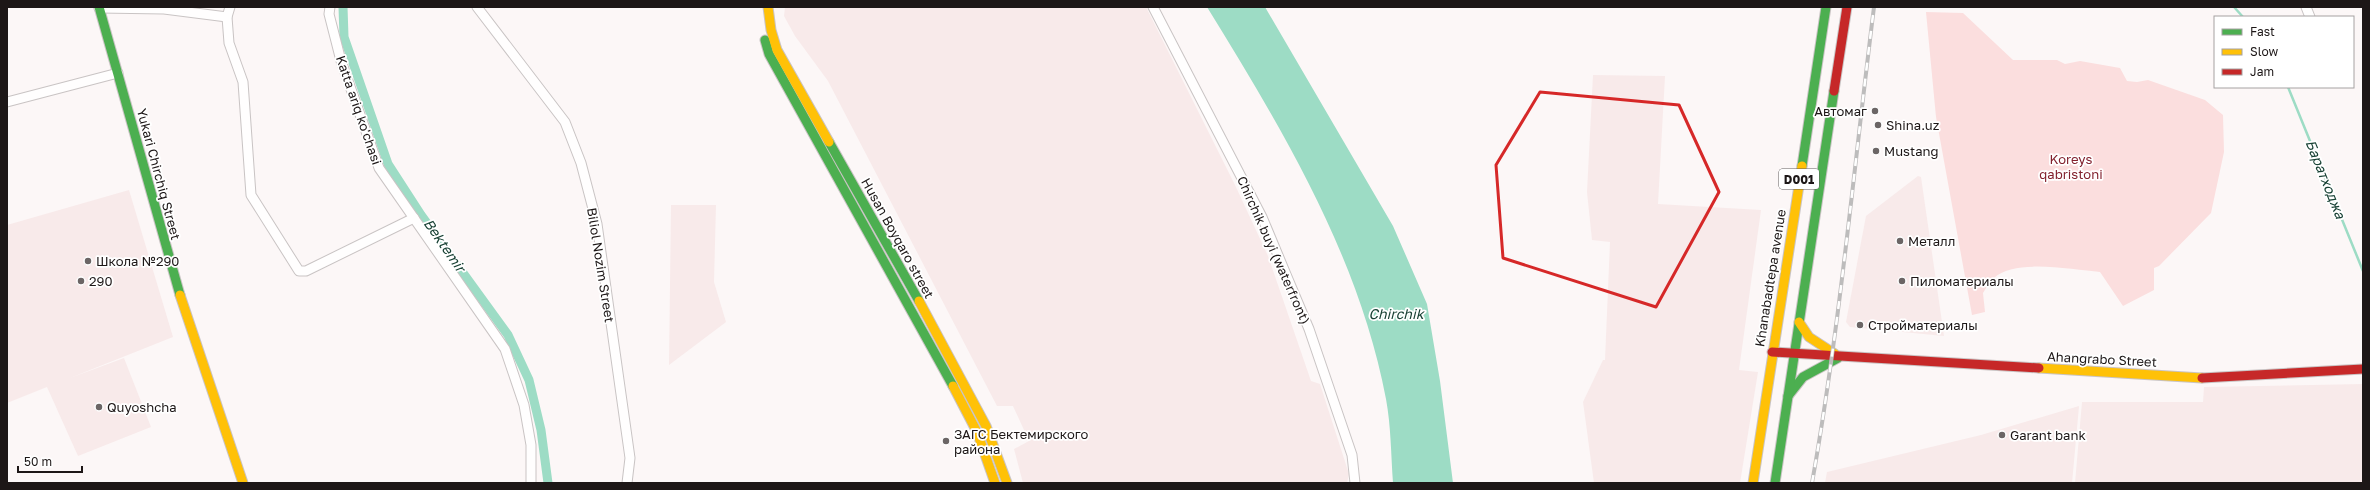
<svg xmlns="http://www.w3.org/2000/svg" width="2370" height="490" font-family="'Golos Text',sans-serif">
<rect width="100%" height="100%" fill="#fcf7f7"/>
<g fill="#f8eaea">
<path d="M785 7H1146L1235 185 1268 256 1311 381 1320 384 1349 474 1347 483H1023L1014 449 1029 441 1013 406H997L828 81 795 36 784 16Z"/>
<path d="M1593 75 1665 76 1658 204 1761 210 1739 370 1758 372 1740 483H1594L1583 402 1603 360H1605L1610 242 1592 240 1587 192Z"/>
<path d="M1918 176 1921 177 1944 336 1850 327 1846 322 1866 216Z"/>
<path d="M129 190 173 337 70 378 124 358 151 427 78 456 47 387 7 403V225Z"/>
<path d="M671 205H716L714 282 726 322 669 365Z"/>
<path d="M2363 384V483H2075L2082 402H2203L2204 387Z"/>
<path d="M2079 406 2072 483H1825L1827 472 1981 435Z"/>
</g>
<path fill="#fbdede" d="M1926 12 1963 13 2013 60H2057L2065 64 2080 61 2120 68 2127 81 2137 82 2148 80 2205 100 2223 115 2224 152 2211 213 2159 266 2154 268V290L2123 306 2100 272C2073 270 2014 258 1994 278 1990 282 1986 288 1983 293L1985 312 1972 315 1936 117Z"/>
<path fill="#9ddcc5" d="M1207 7H1265L1393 226 1427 304 1440 381 1453 483H1393C1391 455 1391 426 1386 399 1359 256 1282 129 1207 7Z"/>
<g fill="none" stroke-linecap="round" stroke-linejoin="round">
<g stroke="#9ddcc5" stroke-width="2.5">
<path d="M2234 7 2243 17"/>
<path d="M2288 87 2363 271"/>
</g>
<path stroke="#9ddcc5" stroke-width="9" d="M343 7 344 37 388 164 421 215 508 335 529 380 541 430 548 483"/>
<defs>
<g id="street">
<path d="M230 7 227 17 229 43 243 82 251 195 299 271H306L414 218"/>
<path d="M330 7 329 14 341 61 379 168 505 349 524 405 531 445V483"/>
<path d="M477 7 565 122 581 163 597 224 630 458 627 483"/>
<path d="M1153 7 1262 217 1285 272 1309 329 1352 455 1355 483"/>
<path d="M2306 7 2310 17"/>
<path d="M99 8 164 9 227 17"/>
<path d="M7 102 118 73"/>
</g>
<g id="fast">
<path d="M99 7 180 295"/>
<path d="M765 40 769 54 953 386"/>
<path d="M829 142 919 301"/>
<path d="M1802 166 1826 7"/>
<path d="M1788 396 1803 377 1838 358"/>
<path d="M1775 483 1834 91"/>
</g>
<g id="slow">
<path d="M768 7 771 30 777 50 829 142"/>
<path d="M180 295 243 483"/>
<path d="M919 301 986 426 1007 483"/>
<path d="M1799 322 1809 337 1835 354"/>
<path d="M2039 368 2202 378"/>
<path d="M953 386 977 432 995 483"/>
<path d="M1753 483 1802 166"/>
</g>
<g id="jam">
<path d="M1834 91 1847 7"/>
<path d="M1772 352 2039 368"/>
<path d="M2202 378 2363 369"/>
</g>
</defs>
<use href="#street" stroke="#c9c4c4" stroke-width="11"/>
<use href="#fast" stroke="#c9c4c4" stroke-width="11"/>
<use href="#slow" stroke="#c9c4c4" stroke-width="11"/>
<use href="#jam" stroke="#c9c4c4" stroke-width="11"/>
<use href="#street" stroke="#fffefe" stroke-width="9"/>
<use href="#fast" stroke="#4caf50" stroke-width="9"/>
<use href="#slow" stroke="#ffc107" stroke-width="9"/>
<use href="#jam" stroke="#c62828" stroke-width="9"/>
<defs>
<path id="rail" d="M1812 483C1840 326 1854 166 1874 7"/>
</defs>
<use href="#rail" stroke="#bdbcbc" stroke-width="4"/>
<use href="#rail" stroke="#fff" stroke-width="2.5" stroke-dasharray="8" stroke-linecap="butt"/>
</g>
<path fill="none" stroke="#d62828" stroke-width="3" stroke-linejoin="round" d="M1540 92 1679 105 1719 192 1656 307 1503 258 1496 165Z"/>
<g fill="#6b6565" stroke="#fff" stroke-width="1.5">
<circle cx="1875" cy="111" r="4"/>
<circle cx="1878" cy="125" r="4"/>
<circle cx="1876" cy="151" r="4"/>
<circle cx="1900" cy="241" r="4"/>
<circle cx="88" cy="261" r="4"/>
<circle cx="81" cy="281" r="4"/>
<circle cx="1902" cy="281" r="4"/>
<circle cx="1860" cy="325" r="4"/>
<circle cx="99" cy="407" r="4"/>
<circle cx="2002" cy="435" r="4"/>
<circle cx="946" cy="441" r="4"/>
</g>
<g text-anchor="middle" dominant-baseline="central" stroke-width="3.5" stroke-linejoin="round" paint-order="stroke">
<rect fill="#fff" stroke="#615d5d" stroke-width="1" x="1779" y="169" width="40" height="20" rx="3"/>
<g font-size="12" font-weight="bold" fill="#1d1717">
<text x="1799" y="179">D001</text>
</g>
<g font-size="13" fill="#1d1717" stroke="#fff">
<text transform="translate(359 110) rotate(71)">Katta ariq ko'chasi</text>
<text transform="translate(159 174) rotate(75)">Yukari Chirchiq Street</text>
<text transform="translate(898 238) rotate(61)">Husan Boyqaro street</text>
<text transform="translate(1274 250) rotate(66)">Chirchik buyi (waterfront)</text>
<text transform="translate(601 265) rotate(81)">Biliol Nozim Street</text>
<text transform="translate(1770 278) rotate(-81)">Khanabadtepa avenue</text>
<text transform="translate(2102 359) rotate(3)">Ahangrabo Street</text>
</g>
<g font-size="13" fill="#1d1717" stroke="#fff" text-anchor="start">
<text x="1867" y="111" text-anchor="end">Автомаг</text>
<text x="1886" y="125">Shina.uz</text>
<text x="1884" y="151">Mustang</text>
<text x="1908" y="241">Металл</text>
<text x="96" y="261">Школа №290</text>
<text x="89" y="281">290</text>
<text x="1910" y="281">Пиломатериалы</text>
<text x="1868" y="325">Стройматериалы</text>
<text x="107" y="407">Quyoshcha</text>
<text x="954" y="434">ЗАГС Бектемирского<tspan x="954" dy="15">района</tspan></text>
<text x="2010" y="435">Garant bank</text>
</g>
<g font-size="13" fill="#82212e" stroke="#fff">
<text x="2071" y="159">Koreys<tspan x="2071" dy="15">qabristoni</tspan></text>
</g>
<g font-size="14" font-style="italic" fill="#184134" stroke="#fff">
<text transform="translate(2326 179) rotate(68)">Баратходжа</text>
<text transform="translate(445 245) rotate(55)">Bektemir</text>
<text x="1396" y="313">Chirchik</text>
</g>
</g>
<rect width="2370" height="490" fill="none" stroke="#1d1717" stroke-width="16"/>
<rect x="2214" y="16" width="140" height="72" fill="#ffffff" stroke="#a5a2a2"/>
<rect x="2222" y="29" width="20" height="6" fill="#4caf50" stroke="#a5a2a2"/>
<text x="2250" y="36" font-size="12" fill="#1d1717">Fast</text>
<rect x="2222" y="49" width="20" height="6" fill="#ffc107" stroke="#a5a2a2"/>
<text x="2250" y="56" font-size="12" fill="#1d1717">Slow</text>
<rect x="2222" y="69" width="20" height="6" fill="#c62828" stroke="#a5a2a2"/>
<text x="2250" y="76" font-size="12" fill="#1d1717">Jam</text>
<path d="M18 466v6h64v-6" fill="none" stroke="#1d1717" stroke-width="2"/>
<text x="24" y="466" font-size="12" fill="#1d1717" stroke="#ffffff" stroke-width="3" paint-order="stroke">50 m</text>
</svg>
